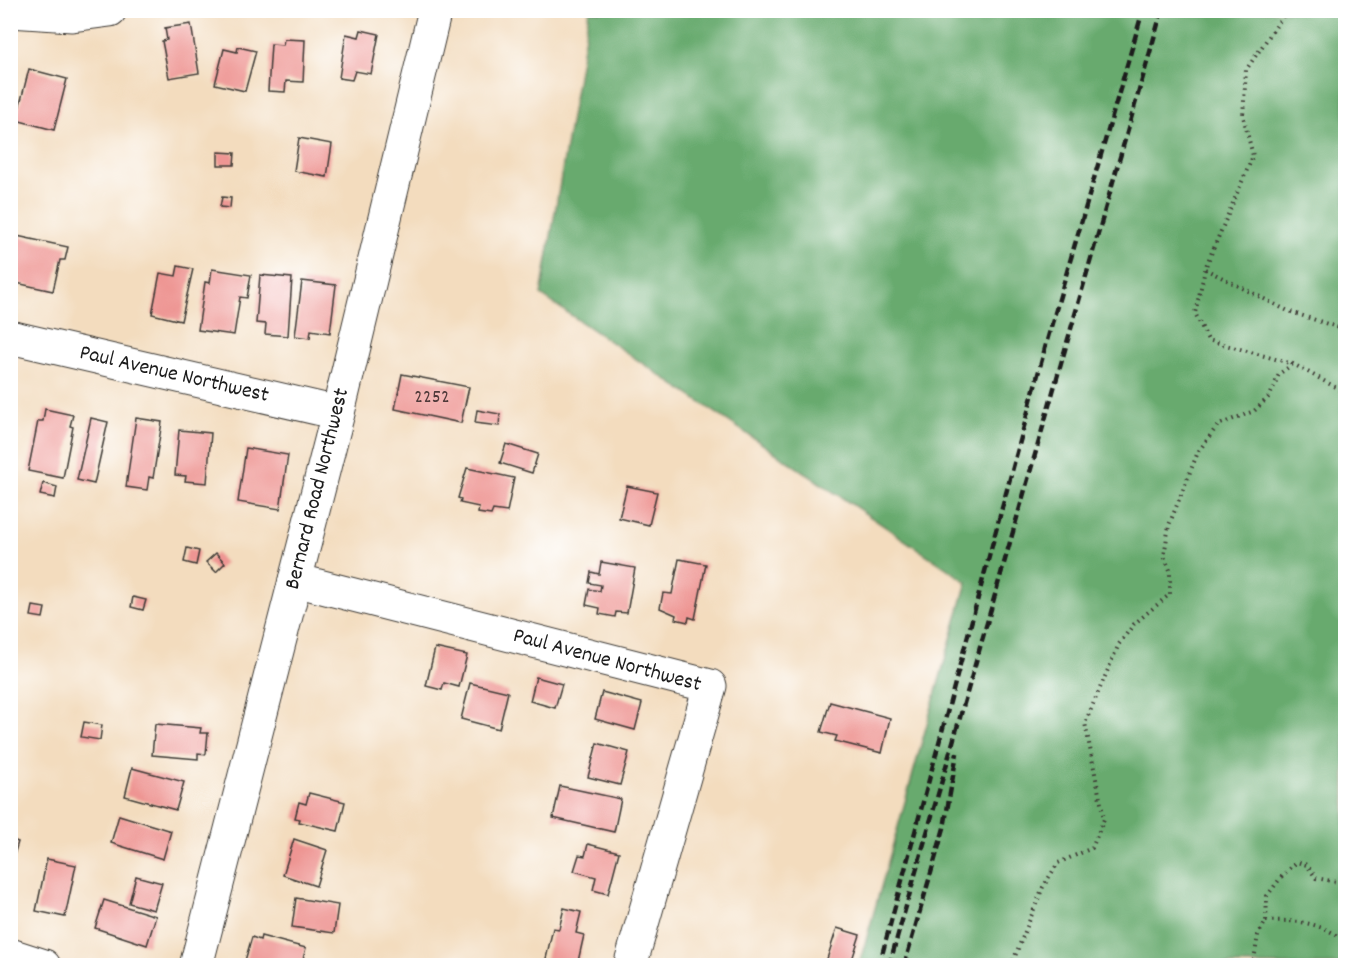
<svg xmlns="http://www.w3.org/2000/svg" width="1356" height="976" font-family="Dekko,sans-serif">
<rect width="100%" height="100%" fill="#fff"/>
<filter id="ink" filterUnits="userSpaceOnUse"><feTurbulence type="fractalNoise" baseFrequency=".0167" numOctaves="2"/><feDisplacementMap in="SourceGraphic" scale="12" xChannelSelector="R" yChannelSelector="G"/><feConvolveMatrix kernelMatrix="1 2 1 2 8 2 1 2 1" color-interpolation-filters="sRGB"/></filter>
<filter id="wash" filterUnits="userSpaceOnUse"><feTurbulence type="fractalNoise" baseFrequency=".008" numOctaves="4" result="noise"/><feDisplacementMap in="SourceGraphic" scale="24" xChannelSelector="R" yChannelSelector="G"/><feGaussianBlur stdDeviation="1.35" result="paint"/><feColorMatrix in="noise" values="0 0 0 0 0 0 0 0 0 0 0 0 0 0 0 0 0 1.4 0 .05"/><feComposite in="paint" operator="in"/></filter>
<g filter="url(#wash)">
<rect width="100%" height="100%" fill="#f3dcbe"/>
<path fill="#68aa6e" stroke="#426345" stroke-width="1.5" d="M589 11H1345V965H859L967 582 541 295Z"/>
<g id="blocks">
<g fill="#ee9593">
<path d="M191 24 199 73 169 78 162 41 167 40 165 28Z"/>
<path d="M361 30 379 34 371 74 355 71 352 80 339 78 346 34 359 37Z"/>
<path d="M284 39 305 40 303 82 286 81 285 92 268 91 271 44 283 45Z"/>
<path d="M238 47 256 51 245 91 215 84 224 49 237 52Z"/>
<path d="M29 69 67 79 54 130 16 120Z"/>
<path d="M299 138 332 144 327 177 294 171Z"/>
<path d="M218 152 235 153 234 165H218Z"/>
<path d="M222 197 231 198 230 208 220 207Z"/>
<path d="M17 236 68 247 65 260H60L53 291 16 283 17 277 10 275Z"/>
<path d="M178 266 193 269 181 321 152 314 160 273 176 276Z"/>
<path d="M212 269 251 275 247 298 240 297 234 335 198 330 205 282 210 283Z"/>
<path d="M260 275 292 278 288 336 265 334 266 324 256 323Z"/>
<path d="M302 281 336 285 330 333 311 330 310 338 295 336Z"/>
<path d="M402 374 469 387 461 423 395 409Z"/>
<path d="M45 409 73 415 70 426 73 427 63 478 28 471 38 421H43Z"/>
<path d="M477 410 500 414 499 426 475 423Z"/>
<path d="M91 418 108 422 94 484 77 480Z"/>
<path d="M136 418 162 422 153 478 149 477 147 490 126 487Z"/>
<path d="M179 430 211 433 207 483 185 481 186 476 175 475Z"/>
<path d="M506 444 538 454 532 473 500 463Z"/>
<path d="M246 448 288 455 280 509 238 502Z"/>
<path d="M467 468 514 478 507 512 493 510 491 515 478 513 479 507 460 503 461 499 458 498Z"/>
<path d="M43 483 57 487 55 498 40 495Z"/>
<path d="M627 486 657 492 649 525 619 518Z"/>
<path d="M187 548 199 551 196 565 184 562Z"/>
<path d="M216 553 225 563 216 572 206 562Z"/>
<path d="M679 559 706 564 695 619 689 617 688 622 675 619 676 615 660 608 663 593 672 594Z"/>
<path d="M601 562 635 568 627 613 616 612 615 617 599 614 600 608 586 605 589 589 600 591 601 585 589 583 591 572 599 574Z"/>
<path d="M133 597 146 600 143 610 131 607Z"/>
<path d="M33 606 45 608 43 618 31 616Z"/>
<path d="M435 648 467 655 459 687 444 683 442 690 426 686Z"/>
<path d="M536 677 562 684 555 708 530 701Z"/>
<path d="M470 683 508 692 499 729 461 719Z"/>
<path d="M602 692 642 703 635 730 595 719Z"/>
<path d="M830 702 890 718 882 753 835 741 837 736 821 732Z"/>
<path d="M84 722 102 725 100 740 81 737Z"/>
<path d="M155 724 201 728 200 733H208L206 754 198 753V759L152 755Z"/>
<path d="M597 743 629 752 620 785 588 777Z"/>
<path d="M132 768 184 782 176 810 125 796Z"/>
<path d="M560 786 621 799 614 832 553 818Z"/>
<path d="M309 793 345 802 338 831 299 822 300 819 295 818 299 802 306 804Z"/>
<path d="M119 815 171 831 163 859 111 843Z"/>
<path d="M10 839 18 842 11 865H10Z"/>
<path d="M294 839 327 850 316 886 283 875Z"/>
<path d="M588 844 619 852 608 894 593 890 596 877 574 871 579 855 585 856Z"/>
<path d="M47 859 76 865 65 917 36 911Z"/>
<path d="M136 876 162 883 154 910 129 903Z"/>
<path d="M296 898 338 905 334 933 292 927Z"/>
<path d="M104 900 156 916 147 945 95 928Z"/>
<path d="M564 908 581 912 576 933 584 935 577 966 545 963 553 928 559 929Z"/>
<path d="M837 928 860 935 850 966 825 965Z"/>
<path d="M261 936 306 948 301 966 244 964 252 937 260 940Z"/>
</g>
</g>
</g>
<g filter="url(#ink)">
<use href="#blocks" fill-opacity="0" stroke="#3c3934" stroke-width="1.5"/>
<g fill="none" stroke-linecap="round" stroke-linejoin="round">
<defs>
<g id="minor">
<path d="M10 11 72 15 110 10"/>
<path d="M10 337 338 413"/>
<path d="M295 580 710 686 630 966"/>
<path d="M10 955 44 966"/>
<path d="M196 966 338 413 435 10"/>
</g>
</defs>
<use href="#minor" stroke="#3c3934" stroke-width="35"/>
<g stroke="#3c3934" stroke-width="4" stroke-dasharray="1.5 4.5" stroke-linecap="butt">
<path d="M1293 10 1285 13 1246 70 1243 116 1253 156 1206 266 1195 313 1208 340 1293 364 1346 393"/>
<path d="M1205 269 1288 311 1346 330"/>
<path d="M1266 921C1298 920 1319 922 1346 941"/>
<path d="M1011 966 1043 887 1058 863 1092 848 1104 819 1085 723 1119 644 1134 624 1170 594V570L1164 556 1169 525 1198 452 1218 425 1254 411 1270 396 1279 374 1293 364"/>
<path d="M1253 966 1258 935 1266 921 1267 896 1282 876 1297 862 1307 865 1316 878 1342 883 1346 881"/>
</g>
<use href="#minor" stroke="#fff" stroke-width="33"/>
<g stroke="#1c1c1c" stroke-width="4.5" stroke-dasharray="9 4.5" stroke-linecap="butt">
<path d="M879 966 1048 337 1143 10"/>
<path d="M889 966 1162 10"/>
<path d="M904 966 944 828 957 753"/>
</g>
</g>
</g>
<g text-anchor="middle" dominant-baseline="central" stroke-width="5" stroke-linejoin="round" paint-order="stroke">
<g font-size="20" fill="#503a3a">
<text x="432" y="398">2252</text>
</g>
<g font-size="22" fill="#1c1c1c" stroke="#fff">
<text transform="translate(174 375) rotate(13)">Paul Avenue Northwest</text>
<text transform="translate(318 489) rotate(-76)">Bernard Road Northwest</text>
<text transform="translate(607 661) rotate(15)">Paul Avenue Northwest</text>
</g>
</g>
<rect width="1356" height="976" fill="none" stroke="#fff" stroke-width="36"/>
</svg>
